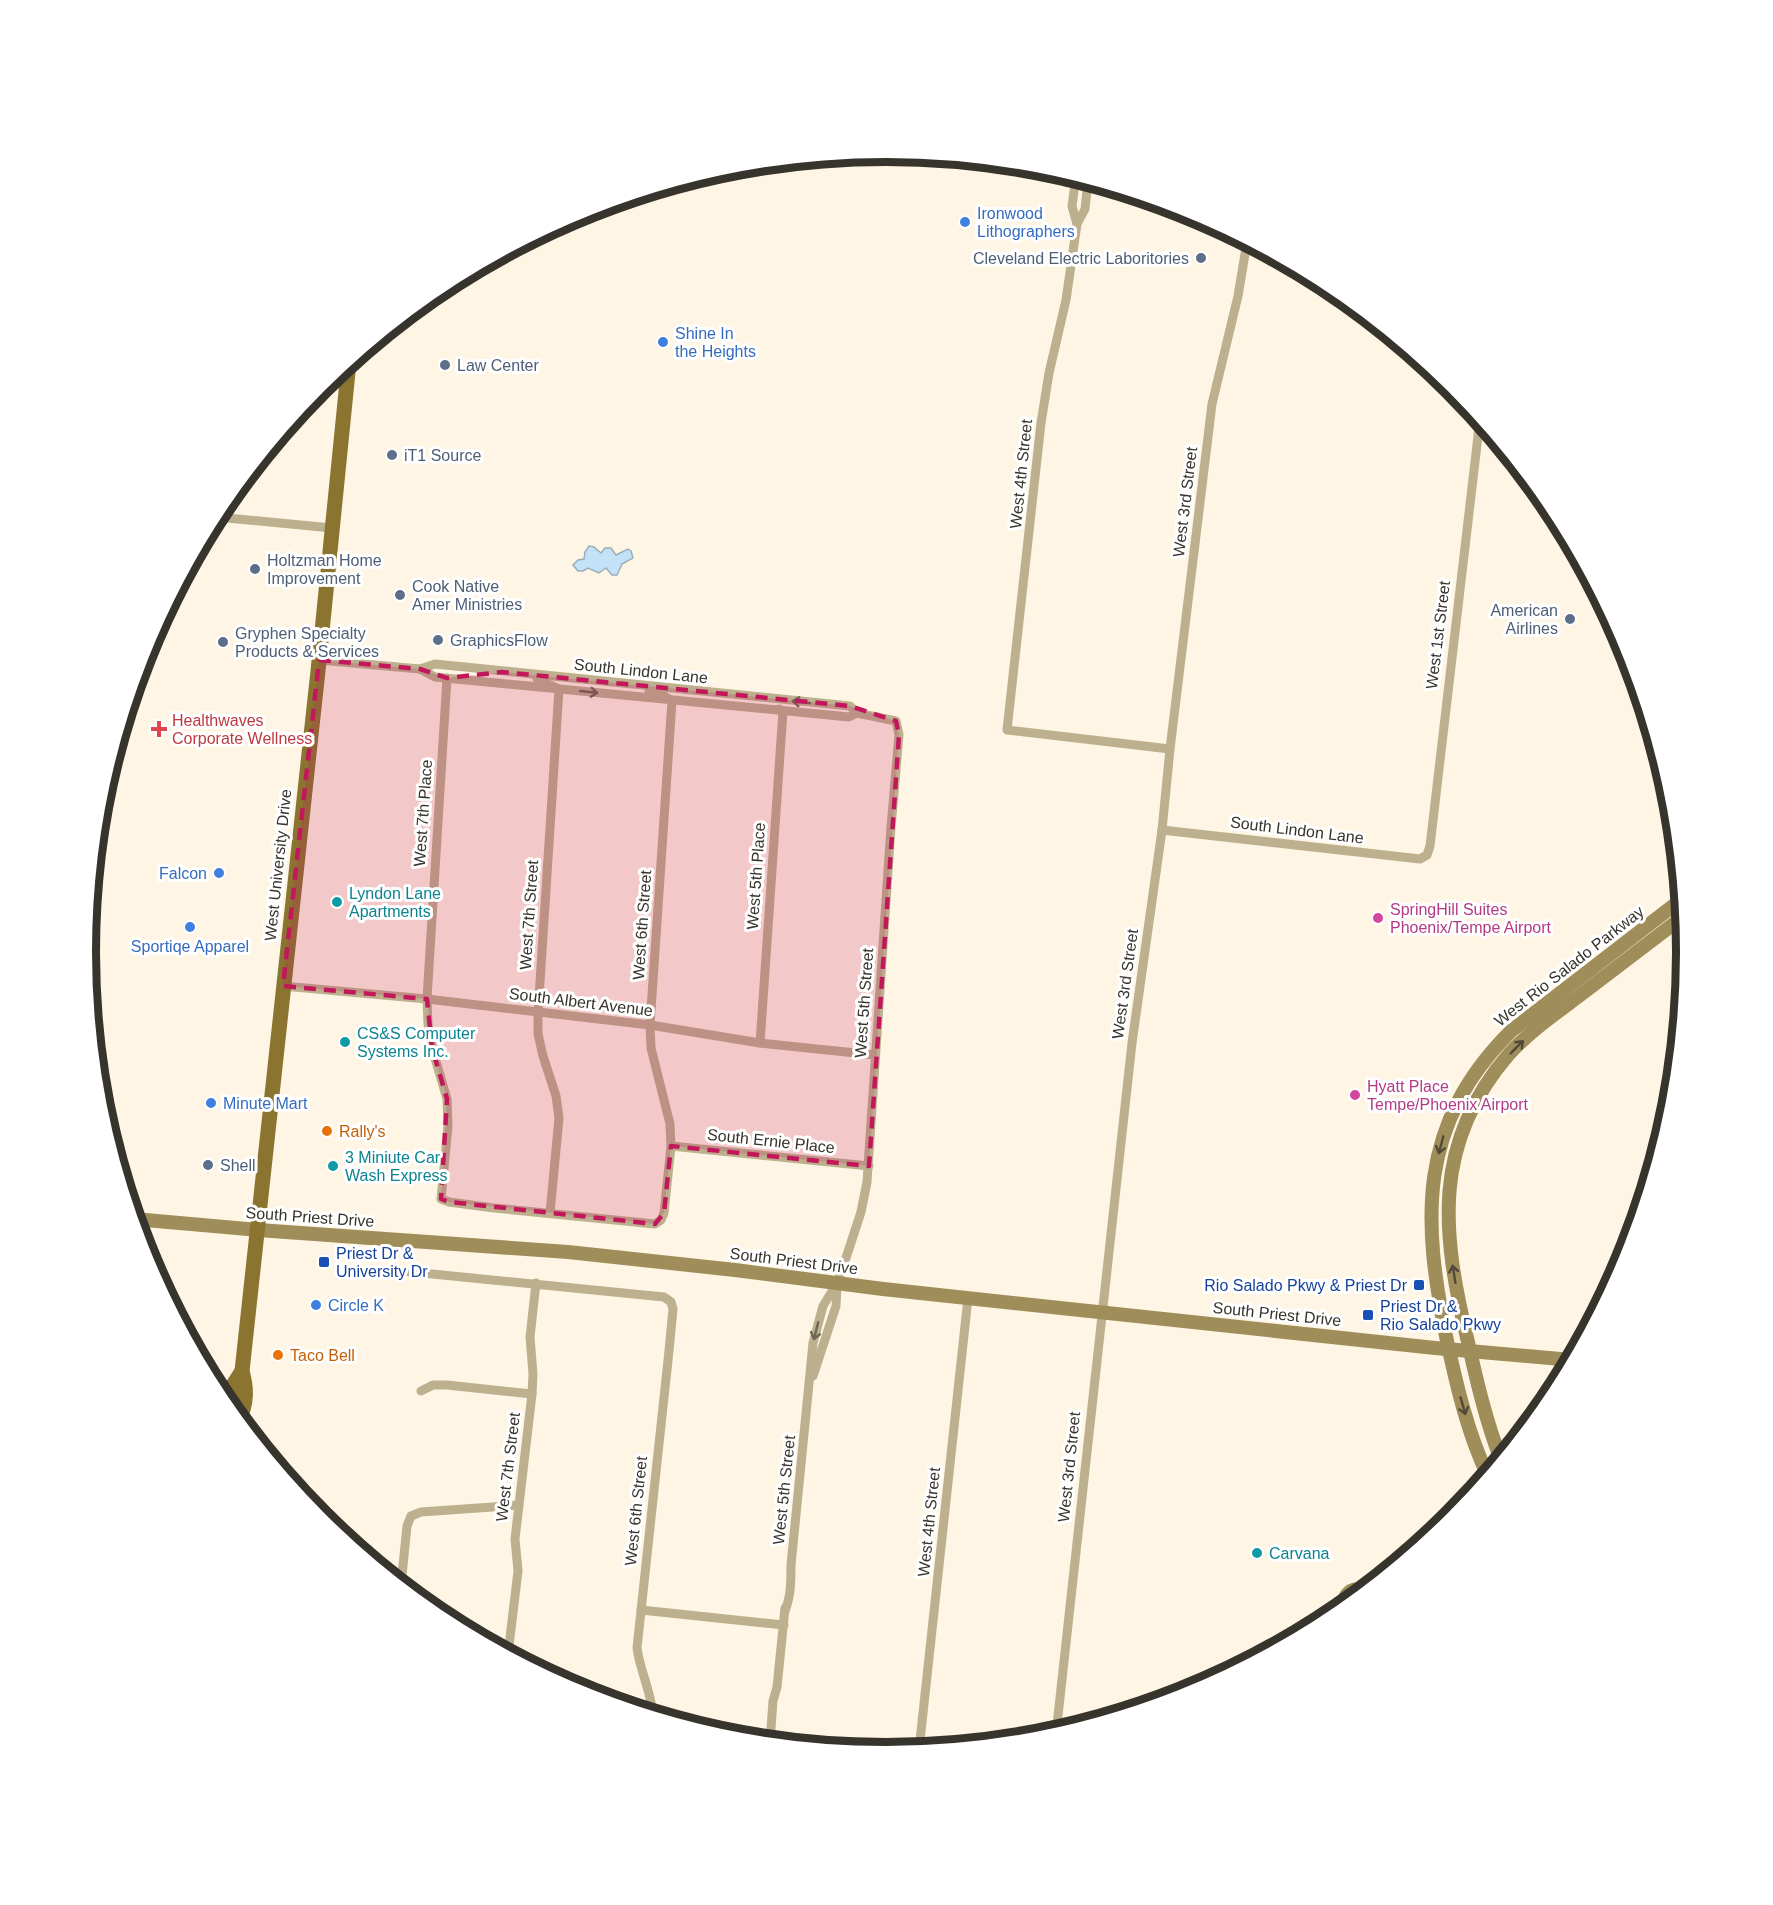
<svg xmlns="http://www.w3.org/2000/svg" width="1773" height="1905" font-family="Arial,sans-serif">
<rect width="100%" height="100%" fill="#fef5e4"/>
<path fill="#c4e2f7" stroke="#9aaeba" stroke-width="1.5" d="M589 546 594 547 601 553 605 548H611L616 555 628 549 631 551 633 558 622 564 617 575H612L606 568 599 573 588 568 583 571H578L573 565 578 560 584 559 585 552Z"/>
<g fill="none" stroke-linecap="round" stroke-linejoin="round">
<g stroke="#bcb08e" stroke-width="9">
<path d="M1076 177 1072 206 1077 224"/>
<path d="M1088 181 1085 209 1077 224 1066 300 1049 373 1041 423 1007 730 1170 749"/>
<path d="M216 517 332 528"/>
<path d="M319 660 420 669 435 677 849 717 857 713"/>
<path d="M420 669 435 664 850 706 857 713 896 721 899 735 891 827 867 1182 861 1212 845 1261 837 1283 823 1306 813 1343 791 1565C791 1581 791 1596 785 1611"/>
<path d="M447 678 427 999 428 1024 432 1048 447 1099 448 1126 441 1199 449 1202 494 1208 655 1224 661 1220 664 1213 671 1146 670 1124 651 1048 650 1025 672 701 663 695 649 691"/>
<path d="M537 679 559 689 538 1013V1034L543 1056 556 1096 559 1118 550 1213"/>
<path d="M1162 830 1420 859 1427 855 1430 846 1480 419"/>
<path d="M283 986 427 999 650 1025 760 1043 875 1055"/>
<path d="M760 1043 783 711 779 709"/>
<path d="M671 1146 869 1166"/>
<path d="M402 1271 664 1297 671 1302 673 1309 669 1351 637 1648C640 1671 651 1691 653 1715"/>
<path d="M813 1376 836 1306 837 1285"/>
<path d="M421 1391 433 1385H447L532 1394"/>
<path d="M401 1585 407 1526 411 1516 421 1512 519 1505"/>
<path d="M641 1610 784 1625"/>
<path d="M508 1654 518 1571 515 1539 532 1394 533 1374 530 1337 536 1283"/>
<path d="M1056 1734 1132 1043 1162 830 1170 749 1212 404 1238 296 1247 242"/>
<path d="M770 1742 773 1701 777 1687 785 1608"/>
<path d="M919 1750 968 1298"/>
</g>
<g stroke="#9f8d5a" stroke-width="14">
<path d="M134 1219 258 1230 568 1252 735 1270 883 1289 1435 1348 1572 1360"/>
<path d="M1501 1460C1486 1421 1477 1382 1468 1342 1442 1234 1431 1144 1509 1054 1529 1032 1555 1014 1579 996 1614 969 1649 943 1684 916"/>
<path d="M1488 1476C1468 1434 1457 1387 1447 1341 1422 1219 1417 1125 1511 1031L1682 899"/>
<path d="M1344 1608C1342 1594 1352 1586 1365 1591"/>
</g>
<g stroke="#8a7430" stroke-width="15">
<path d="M231 1410 233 1385 242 1371"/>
<path d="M239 1420C247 1403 247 1389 242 1371L318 671 349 362"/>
</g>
</g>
<defs><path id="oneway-shaft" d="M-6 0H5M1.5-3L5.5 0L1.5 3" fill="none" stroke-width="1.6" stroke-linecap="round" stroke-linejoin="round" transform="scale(1.5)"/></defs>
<g stroke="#6c6654">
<use href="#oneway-shaft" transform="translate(589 692) rotate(6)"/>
<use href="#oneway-shaft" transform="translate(801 702) rotate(-174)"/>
<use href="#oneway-shaft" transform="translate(816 1331) rotate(104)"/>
</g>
<g stroke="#514a38">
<use href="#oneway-shaft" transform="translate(1517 1047) rotate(-45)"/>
<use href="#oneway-shaft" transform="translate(1441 1145) rotate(105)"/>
<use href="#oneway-shaft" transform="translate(1454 1274) rotate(-99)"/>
<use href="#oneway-shaft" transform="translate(1463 1406) rotate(74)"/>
</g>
<path fill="#c2185b" fill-opacity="0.2" stroke="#c2185b" stroke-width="4.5" stroke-dasharray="12 8" stroke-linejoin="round" d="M319 660 420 669 447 678 502 672 850 706 896 721 899 735 869 1166 671 1146 664 1213 655 1224 449 1202 441 1199 447 1099 432 1048 427 999 283 986Z"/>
<g fill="#3f7fe0" stroke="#fff" stroke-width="2">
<circle cx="965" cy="222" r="6"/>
<circle cx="663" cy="342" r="6"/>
<circle cx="219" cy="873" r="6"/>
<circle cx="190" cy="927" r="6"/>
<circle cx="211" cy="1103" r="6"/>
<circle cx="316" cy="1305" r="6"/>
</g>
<g fill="#5c6f8a" stroke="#fff" stroke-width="2">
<circle cx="1201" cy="258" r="6"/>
<circle cx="445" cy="365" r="6"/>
<circle cx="392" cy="455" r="6"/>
<circle cx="255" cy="569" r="6"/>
<circle cx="400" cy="595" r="6"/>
<circle cx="1570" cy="619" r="6"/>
<circle cx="438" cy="640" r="6"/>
<circle cx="223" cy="642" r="6"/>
<circle cx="208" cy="1165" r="6"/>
</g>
<path fill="#e0444e" stroke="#fff" stroke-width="2" d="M156 720h6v6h6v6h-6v6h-6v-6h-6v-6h6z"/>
<g fill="#0f9aa8" stroke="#fff" stroke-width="2">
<circle cx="337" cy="902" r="6"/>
<circle cx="345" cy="1042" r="6"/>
<circle cx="333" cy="1166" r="6"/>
<circle cx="1257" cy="1553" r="6"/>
</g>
<g fill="#d1479c" stroke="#fff" stroke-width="2">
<circle cx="1378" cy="918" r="6"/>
<circle cx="1355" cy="1095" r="6"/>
</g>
<g fill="#e8710a" stroke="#fff" stroke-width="2">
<circle cx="327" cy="1131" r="6"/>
<circle cx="278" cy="1355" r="6"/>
</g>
<g fill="#1a4fb4" stroke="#fff" stroke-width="2">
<rect x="318" y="1256" width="12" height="12" rx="3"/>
<rect x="1413" y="1279" width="12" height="12" rx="3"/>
<rect x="1362" y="1309" width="12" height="12" rx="3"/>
</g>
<g text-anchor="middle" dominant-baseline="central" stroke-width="6" stroke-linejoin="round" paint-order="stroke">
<g font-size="16" fill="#366cbe" stroke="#fff" text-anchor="start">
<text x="977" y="213">Ironwood<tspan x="977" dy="18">Lithographers</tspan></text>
<text x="675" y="333">Shine In<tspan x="675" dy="18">the Heights</tspan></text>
<text x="207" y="873" text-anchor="end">Falcon</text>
<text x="190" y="946" text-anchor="middle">Sportiqe Apparel</text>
<text x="223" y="1103">Minute Mart</text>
<text x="328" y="1305">Circle K</text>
</g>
<g font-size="16" fill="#4e5e75" stroke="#fff" text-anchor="start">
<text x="1189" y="258" text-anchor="end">Cleveland Electric Laboritories</text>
<text x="457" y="365">Law Center</text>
<text x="404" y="455">iT1 Source</text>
<text x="267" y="560">Holtzman Home<tspan x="267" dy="18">Improvement</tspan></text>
<text x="412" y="586">Cook Native<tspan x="412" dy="18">Amer Ministries</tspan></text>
<text x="1558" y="610" text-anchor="end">American<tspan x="1558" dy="18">Airlines</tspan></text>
<text x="235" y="633">Gryphen Specialty<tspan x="235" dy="18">Products &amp; Services</tspan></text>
<text x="450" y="640">GraphicsFlow</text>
<text x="220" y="1165">Shell</text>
</g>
<g font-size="16" fill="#37342d" stroke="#fff">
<text transform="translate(1021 474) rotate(-84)">West 4th Street</text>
<text transform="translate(1185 502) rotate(-83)">West 3rd Street</text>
<text transform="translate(1438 635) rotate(-83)">West 1st Street</text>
<text transform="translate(641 671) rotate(6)">South Lindon Lane</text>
<text transform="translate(423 813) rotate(-86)">West 7th Place</text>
<text transform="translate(1297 830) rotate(7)">South Lindon Lane</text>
<text transform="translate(278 865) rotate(-84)">West University Drive</text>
<text transform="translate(756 876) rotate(-86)">West 5th Place</text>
<text transform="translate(529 915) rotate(-86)">West 7th Street</text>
<text transform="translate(642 925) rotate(-86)">West 6th Street</text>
<text transform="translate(1569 966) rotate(-38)">West Rio Salado Parkway</text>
<text transform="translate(1125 984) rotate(-82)">West 3rd Street</text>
<text transform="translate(581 1002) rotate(7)">South Albert Avenue</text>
<text transform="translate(864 1003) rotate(-86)">West 5th Street</text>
<text transform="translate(771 1141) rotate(6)">South Ernie Place</text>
<text transform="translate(310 1217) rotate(4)">South Priest Drive</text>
<text transform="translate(794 1261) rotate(7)">South Priest Drive</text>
<text transform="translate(1277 1314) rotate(6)">South Priest Drive</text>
<text transform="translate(508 1467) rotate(-83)">West 7th Street</text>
<text transform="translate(1069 1467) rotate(-84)">West 3rd Street</text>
<text transform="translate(784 1490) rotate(-84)">West 5th Street</text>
<text transform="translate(636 1511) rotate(-84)">West 6th Street</text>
<text transform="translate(929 1522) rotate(-84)">West 4th Street</text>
</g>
<g font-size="16" fill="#be3a42" stroke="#fff" text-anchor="start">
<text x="172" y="720">Healthwaves<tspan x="172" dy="18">Corporate Wellness</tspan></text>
</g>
<g font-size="16" fill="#0d838f" stroke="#fff" text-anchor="start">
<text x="349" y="893">Lyndon Lane<tspan x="349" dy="18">Apartments</tspan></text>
<text x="357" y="1033">CS&amp;S Computer<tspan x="357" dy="18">Systems Inc.</tspan></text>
<text x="345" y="1157">3 Miniute Car<tspan x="345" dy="18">Wash Express</tspan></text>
<text x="1269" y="1553">Carvana</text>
</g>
<g font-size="16" fill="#b23c85" stroke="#fff" text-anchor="start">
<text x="1390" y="909">SpringHill Suites<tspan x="1390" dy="18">Phoenix/Tempe Airport</tspan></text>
<text x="1367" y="1086">Hyatt Place<tspan x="1367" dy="18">Tempe/Phoenix Airport</tspan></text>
</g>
<g font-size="16" fill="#c56008" stroke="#fff" text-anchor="start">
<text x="339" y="1131">Rally's</text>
<text x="290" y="1355">Taco Bell</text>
</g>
<g font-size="16" fill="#164399" stroke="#fff" text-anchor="start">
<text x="336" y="1253">Priest Dr &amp;<tspan x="336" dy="18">University Dr</tspan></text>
<text x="1407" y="1285" text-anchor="end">Rio Salado Pkwy &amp; Priest Dr</text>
<text x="1380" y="1306">Priest Dr &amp;<tspan x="1380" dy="18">Rio Salado Pkwy</tspan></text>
</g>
</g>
<path d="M0 0H1773V1905H0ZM96 952a790 790 0 1 1 1580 0a790 790 0 1 1-1580 0Z" fill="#fff" fill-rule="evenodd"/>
<path fill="none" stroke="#37342d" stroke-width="8" d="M96 952a790 790 0 1 1 1580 0a790 790 0 1 1-1580 0Z"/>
</svg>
